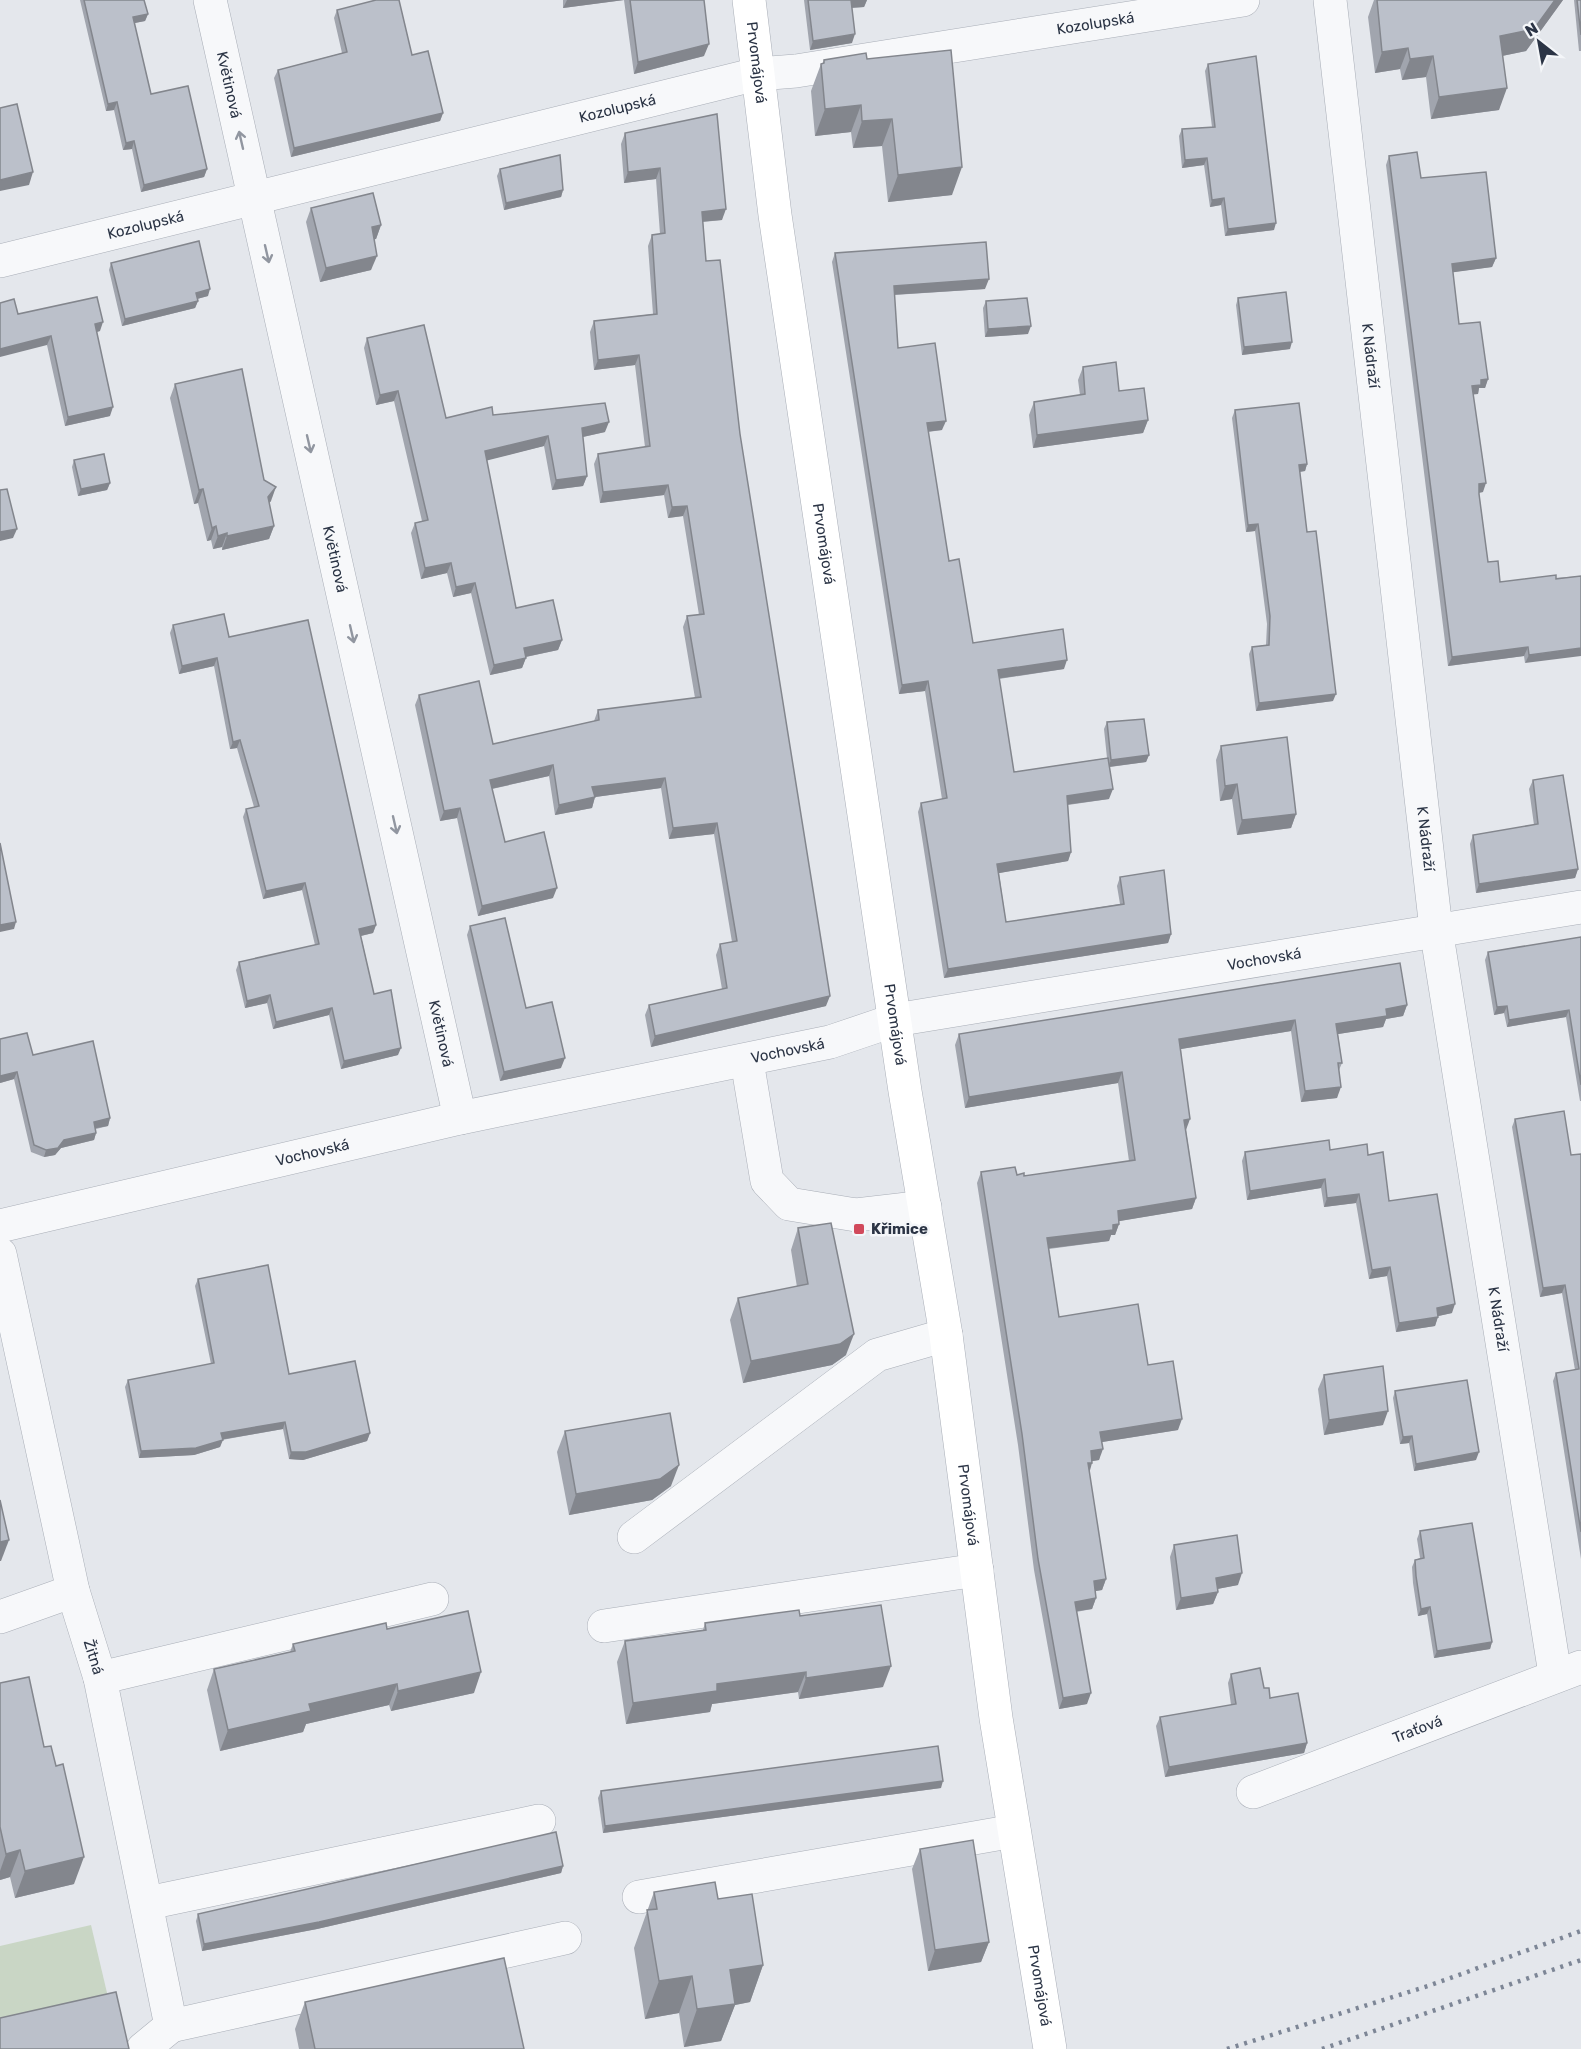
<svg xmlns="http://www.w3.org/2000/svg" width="1581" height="2049" font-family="Rubik,sans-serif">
<rect width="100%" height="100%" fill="#e4e7ec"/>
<path fill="#c9d6c5" d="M91 1925 108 1997 0 2021V1946Z"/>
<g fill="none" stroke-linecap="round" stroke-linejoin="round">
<defs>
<g id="street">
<path id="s1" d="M210 0 460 1118"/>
<path id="s2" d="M1330 0 1436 929 1555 1674"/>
<path id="s3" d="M0 261 757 74 796 71 1243 0"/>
<path d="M747 1061 767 1181 789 1204 856 1215 925 1207"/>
<path id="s4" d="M0 1226 460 1118 830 1042 895 1020 1581 907"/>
<path id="s5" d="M0 1254 73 1591 100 1678 171 2026 143 2049"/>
<path d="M634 1537 877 1355 946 1335"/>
<path d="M0 1617 73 1591"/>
<path d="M604 1626 977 1570"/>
<path d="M100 1678 432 1599"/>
<path id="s6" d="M1253 1792 1581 1667"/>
<path d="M639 1897 1014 1831"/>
<path d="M148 1903 539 1821"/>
<path d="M171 2026 565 1938"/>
</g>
<g id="secondary">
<path id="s7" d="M749 0 775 215 905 1091 946 1335 996 1718 1050 2049"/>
</g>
</defs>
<use href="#street" stroke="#a9aeb7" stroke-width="34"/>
<use href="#secondary" stroke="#a9aeb7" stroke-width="34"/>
<use href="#street" stroke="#f7f8fa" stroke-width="33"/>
<use href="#secondary" stroke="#fff" stroke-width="33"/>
<g stroke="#7d8696" stroke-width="4.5" stroke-dasharray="3 6" stroke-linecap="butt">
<path d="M1227 2049 1428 1986 1581 1931"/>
<path d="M1322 2049 1581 1960"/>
</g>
</g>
<g fill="#a1a5ae">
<path d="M80 0H144L148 14 145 21 134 23 151 94 207 169 204 177 141 192 132 149 123 150 114 110 106 111Z"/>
<path d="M563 0H704V56L634 74 624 0 563 8Z"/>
<path d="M804 0H867L864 7 852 8V43L810 50Z"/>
<path d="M1374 0H1563L1526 51 1502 56 1499 110 1431 119 1426 77 1402 80 1400 69 1375 73 1368 17Z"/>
<path d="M1574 0H1581V51H1579Z"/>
<path d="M337 10 412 55 443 113 440 121 291 157 274 78 278 70 342 53 334 18Z"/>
<path d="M867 59 952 195 888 202 882 146 853 148 851 132 815 136 811 91 821 64 823 63 824 60Z"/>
<path d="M1208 64 1274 230 1225 236 1221 205 1210 207 1204 165 1182 168 1179 136 1182 129 1212 127 1205 71Z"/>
<path d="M625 133 722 220 703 222 706 261 740 434 826 1006 651 1047 645 1015 649 1005 722 989 716 955 720 944 732 942 714 834 669 839 661 788 595 797 592 808 555 815 549 776 492 789 505 842 553 898 478 916 457 818 440 821 415 705 419 695 493 744 594 721 598 710 695 698 683 627 687 616 699 615 683 516 668 518 664 495 600 503 594 464 598 454 645 447 635 365 594 370 590 332 594 321 653 314 648 246 652 235 660 234 656 179 624 183 621 144Z"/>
<path d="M1389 156 1421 178 1496 258 1492 267 1453 272 1459 324 1488 379 1485 388H1479L1478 394H1473L1483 492 1479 493 1488 562 1500 582 1581 576 1525 663 1524 656 1448 666 1386 165Z"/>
<path d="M500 169 563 190 561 197 504 210 497 176Z"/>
<path d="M311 208 381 225 376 239H374L371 270 320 282 306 222Z"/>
<path d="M835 253 985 289 894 295 898 348 942 430 928 432 949 561 973 643 1064 669 999 679 1014 772 1107 758 1104 729 1107 722 1149 755 1146 762 1110 767 1109 799 1068 805 1071 852 1068 861 999 873 1006 922 1120 904 1117 886 1120 877 1171 934 1168 943 944 978 918 812 921 803 942 799 925 691 899 694 832 262Z"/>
<path d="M111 263 208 296 197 299 198 301 195 308 122 326 109 270Z"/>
<path d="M1238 298 1290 349 1242 355 1236 305Z"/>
<path d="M986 301 1028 334 985 337 983 308Z"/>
<path d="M18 314 100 331 97 332 110 416 65 426 47 345Z"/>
<path d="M367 338 446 418 493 415 605 432 583 437 587 476 583 486 552 490 544 446 486 460 516 608 562 640 558 650 526 657 522 668 490 675 471 593 453 597 447 573 421 579 411 533 415 523 422 521 394 401 376 405 364 348Z"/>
<path d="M1083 367 1119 391 1148 420 1143 433 1033 448 1029 415 1034 402 1080 395 1078 380Z"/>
<path d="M175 384 264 480 271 501 269 503 274 526 269 539 222 550V547L213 549 211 540 207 541 198 503 194 504 170 398Z"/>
<path d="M1235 410 1307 464 1305 471 1300 472 1307 532 1333 701 1256 711 1249 654 1252 647 1266 645 1267 624 1255 531 1246 532 1232 418Z"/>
<path d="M74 460 110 483 107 490 78 496 72 467Z"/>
<path d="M173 625 229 637 376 925 373 933 361 936 374 994 398 1055 341 1069 329 1015 273 1029 267 1003 245 1008 236 970 239 962 315 945 302 890 263 899 243 817 246 809 254 807 237 748 230 749 214 666 179 674 170 633Z"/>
<path d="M1221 746 1296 814 1291 828 1237 835 1232 799 1220 801 1216 760Z"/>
<path d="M1533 780 1578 869 1575 878 1476 893 1470 844 1473 835 1534 825 1529 789Z"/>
<path d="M470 926 526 1008 561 1068 500 1081 467 935Z"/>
<path d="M1581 937V1101H1580L1566 1017 1507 1027 1504 1013 1494 1015 1485 960 1488 952Z"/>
<path d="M1407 1005 1403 1016 1386 1019 1383 1027 1338 1034 1342 1063 1339 1070 1337 1098 1301 1102 1291 1031 1181 1049 1186 1130 1196 1198 1192 1209 1119 1221V1224L1115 1235H1111L1109 1241 1049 1249 1059 1317 1148 1365 1178 1430 1102 1442 1099 1460 1092 1461 1089 1471 1106 1579 1102 1590 1095 1591 1096 1598 1092 1609 1076 1612 1087 1704 1059 1709 1034 1570 1018 1445 977 1183 981 1172 1017 1175 1024 1176 1129 1161 1118 1083 965 1108 955 1045 959 1034Z"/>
<path d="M0 1039 33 1055 110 1118 108 1126 96 1129V1133L94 1140 61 1148 55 1155 44 1157 31 1152 14 1079 0 1083Z"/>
<path d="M1515 1119 1571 1155 1581 1154V1559L1553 1381 1556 1373 1575 1370 1562 1293 1540 1297 1512 1127Z"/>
<path d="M1330 1150 1368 1155 1389 1201 1452 1313 1438 1316 1435 1326 1396 1332 1387 1276 1369 1279 1356 1203 1324 1207 1321 1188 1247 1200 1242 1161 1245 1152Z"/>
<path d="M798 1228 846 1355 832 1365 743 1383 730 1320 738 1298 797 1287 791 1250Z"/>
<path d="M198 1279 289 1374 370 1433 367 1441 303 1460 289 1459 283 1429 222 1440 220 1447 194 1455 139 1458 125 1387 128 1380 211 1364 195 1286Z"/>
<path d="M1324 1375 1383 1425 1324 1435 1318 1389Z"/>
<path d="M1395 1391 1476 1460 1414 1471 1409 1443 1400 1444 1393 1398Z"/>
<path d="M565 1431 671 1486 652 1500 569 1515 557 1452Z"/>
<path d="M1420 1531 1492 1642 1490 1649 1434 1658 1427 1614 1418 1616 1413 1583 1412 1567 1415 1560 1420 1558 1417 1539Z"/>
<path d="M1174 1545 1238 1585 1217 1589 1218 1592 1213 1604 1176 1610 1170 1557Z"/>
<path d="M800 1616 883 1687 799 1699 798 1692 712 1704 710 1712 626 1724 617 1662 625 1641 703 1630 705 1623Z"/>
<path d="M387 1629 474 1693 391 1711 389 1705 306 1724 303 1732 220 1751 207 1690 214 1669 290 1652 293 1644Z"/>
<path d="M1231 1674 1264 1688 1270 1698 1307 1743 1304 1753 1165 1777 1156 1726 1160 1717 1231 1705 1228 1683Z"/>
<path d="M0 1683 74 1884 15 1898 10 1877 0 1880Z"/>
<path d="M941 1788 603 1833 598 1798 601 1791Z"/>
<path d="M920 1849 989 1942 981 1962 928 1971 912 1869Z"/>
<path d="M563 1866 561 1873 317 1929 202 1951 196 1921 198 1914Z"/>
<path d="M654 1892 718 1899 763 1965 750 2002 735 2005 721 2041 684 2047 679 2013 645 2019 634 1948Z"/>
<path d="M305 2002 524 2049H299L295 2029Z"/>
</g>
<g fill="#83868d">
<path d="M567 0H624L563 8Z"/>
<path d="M850 0H867L864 7 847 8Z"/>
<path d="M1555 0H1563L1526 51 1492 58 1500 36Z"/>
<path d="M148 14 145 21 130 24 133 17Z"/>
<path d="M855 34 852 43 810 50 813 41Z"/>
<path d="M709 44 704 56 634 74 638 62Z"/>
<path d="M1408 48 1400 69 1375 73 1382 52Z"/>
<path d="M1433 56 1426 77 1402 80 1410 59Z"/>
<path d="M1507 88 1499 110 1431 119 1439 97Z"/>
<path d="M117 102 114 110 106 111 108 104Z"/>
<path d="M861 105 851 132 815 136 825 109Z"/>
<path d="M443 113 440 121 291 157 294 148Z"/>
<path d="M892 119 882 146 853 148 862 121Z"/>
<path d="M134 141 132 149 123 150 126 143Z"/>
<path d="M1207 158 1204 165 1182 168 1185 160Z"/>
<path d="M962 167 952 195 888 202 898 175Z"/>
<path d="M660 168 656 179 624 183 628 172Z"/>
<path d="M207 169 204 177 141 192 144 185Z"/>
<path d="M33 172 29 185 0 191V180Z"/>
<path d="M563 190 561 197 504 210 506 203Z"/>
<path d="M1224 198 1221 205 1210 207 1212 200Z"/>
<path d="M726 209 722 220 698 222 702 212Z"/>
<path d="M1276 223 1274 230 1225 236 1228 229Z"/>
<path d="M381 225 376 239 367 241 372 227Z"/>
<path d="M377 256 371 270 320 282 326 268Z"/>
<path d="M1496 258 1492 267 1448 273 1452 264Z"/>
<path d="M989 279 985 289 890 295 894 286Z"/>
<path d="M210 289 208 296 193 300 196 293Z"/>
<path d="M198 301 195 308 122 326 125 319Z"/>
<path d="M103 322 100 331 92 333 95 324Z"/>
<path d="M1031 326 1028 334 985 337 988 329Z"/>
<path d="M51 336 47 345 0 357V349Z"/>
<path d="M1292 342 1290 349 1242 355 1244 347Z"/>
<path d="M639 355 635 365 594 370 598 360Z"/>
<path d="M1488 379 1485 388H1479L1478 394 1469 395 1472 386 1481 380Z"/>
<path d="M398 391 394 401 376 405 380 395Z"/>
<path d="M113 407 110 416 65 426 68 417Z"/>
<path d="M1148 420 1143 433 1033 448 1037 435Z"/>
<path d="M946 421 942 430 924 432 927 423Z"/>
<path d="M609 422 605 432 578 438 582 428Z"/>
<path d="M548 436 544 446 481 462 485 451Z"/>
<path d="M1307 464 1305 471 1297 472 1299 465Z"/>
<path d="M587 476 583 486 552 490 556 480Z"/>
<path d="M110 483 107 490 78 496 81 489Z"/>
<path d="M1486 483 1483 492 1476 493 1479 484Z"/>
<path d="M668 485 664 495 600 503 603 492Z"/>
<path d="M276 487 271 501 263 511 268 497Z"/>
<path d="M203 489 198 503 194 504 199 490Z"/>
<path d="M687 506 683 516 668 518 672 507Z"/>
<path d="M1258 524 1255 531 1246 532 1248 525Z"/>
<path d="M216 526 211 540 207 541 212 528Z"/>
<path d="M274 526 269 539 222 550 227 536Z"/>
<path d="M17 529 13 538 0 541V532Z"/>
<path d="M227 533 222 547 213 549 218 536Z"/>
<path d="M451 563 447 573 421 579 425 568Z"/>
<path d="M475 583 471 593 453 597 456 587Z"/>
<path d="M562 640 558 650 520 658 524 648Z"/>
<path d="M1528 647 1524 656 1448 666 1452 657Z"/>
<path d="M1581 648V656L1525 663 1529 655Z"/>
<path d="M217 658 214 666 179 674 182 666Z"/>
<path d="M526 658 522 668 490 675 494 665Z"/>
<path d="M1067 660 1064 669 995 679 998 670Z"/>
<path d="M928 681 925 691 899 694 902 685Z"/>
<path d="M1336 694 1333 701 1256 711 1259 703Z"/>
<path d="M240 740 237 748 230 749 233 742Z"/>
<path d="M1149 755 1146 762 1108 767 1111 760Z"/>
<path d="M553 765 549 776 486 790 490 780Z"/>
<path d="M665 778 661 788 588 798 592 787Z"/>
<path d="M1237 784 1232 799 1220 801 1225 786Z"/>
<path d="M1113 789 1109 799 1064 805 1067 796Z"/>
<path d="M595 797 592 808 555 815 559 805Z"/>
<path d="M460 808 457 818 440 821 444 811Z"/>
<path d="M1296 814 1291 828 1237 835 1242 820Z"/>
<path d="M717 823 714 834 669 839 673 828Z"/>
<path d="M1071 852 1068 861 994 874 997 864Z"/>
<path d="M1578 869 1575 878 1476 893 1479 884Z"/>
<path d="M305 883 302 890 263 899 266 891Z"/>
<path d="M557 888 553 898 478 916 482 906Z"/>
<path d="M16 922 14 929 0 932V925Z"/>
<path d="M376 925 373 933 356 937 359 929Z"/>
<path d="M1171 934 1168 943 944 978 948 969Z"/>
<path d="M270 995 267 1003 245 1008 247 1001Z"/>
<path d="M830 996 826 1006 651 1047 655 1036Z"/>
<path d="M1407 1005 1403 1016 1386 1019 1383 1027 1332 1035 1336 1024 1386 1009Z"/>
<path d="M1507 1006 1504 1013 1494 1015 1497 1007Z"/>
<path d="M332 1008 329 1015 273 1029 276 1022Z"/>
<path d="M1569 1010 1566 1017 1507 1027 1509 1020Z"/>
<path d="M1295 1020 1291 1031 1175 1050 1179 1039Z"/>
<path d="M401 1048 398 1055 341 1069 344 1061Z"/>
<path d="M565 1058 561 1068 500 1081 504 1072Z"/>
<path d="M17 1072 14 1079 0 1083V1076Z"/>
<path d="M1122 1072 1118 1083 965 1108 969 1097Z"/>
<path d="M1341 1087 1337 1098 1301 1102 1305 1091Z"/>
<path d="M110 1118 108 1126 91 1129 94 1122Z"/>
<path d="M1190 1119 1186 1130 1184 1120Z"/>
<path d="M96 1133 94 1140 61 1148 55 1155 44 1157 46 1150 64 1140Z"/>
<path d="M1325 1179 1321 1188 1247 1200 1250 1191Z"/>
<path d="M1359 1194 1356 1203 1324 1207 1327 1198Z"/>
<path d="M1196 1198 1192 1209 1114 1222 1118 1211Z"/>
<path d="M1119 1224 1115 1235H1111L1109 1241 1043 1249 1047 1238Z"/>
<path d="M1390 1267 1387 1276 1369 1279 1372 1270Z"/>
<path d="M1565 1285 1562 1293 1540 1297 1543 1288Z"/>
<path d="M1455 1304 1452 1313 1434 1317 1437 1308Z"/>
<path d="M1438 1317 1435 1326 1396 1332 1399 1323Z"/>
<path d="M854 1334 846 1355 832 1365 743 1383 751 1361Z"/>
<path d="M1388 1411 1383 1425 1324 1435 1329 1420Z"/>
<path d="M1182 1419 1178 1430 1096 1443 1100 1432Z"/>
<path d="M285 1422 283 1429 219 1440 221 1433Z"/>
<path d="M370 1433 367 1441 303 1460 289 1459 291 1452Z"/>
<path d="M1412 1436 1409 1443 1400 1444 1403 1437Z"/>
<path d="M223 1440 220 1447 194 1455 139 1458 141 1451Z"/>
<path d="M1103 1449 1099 1460 1087 1462 1091 1451Z"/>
<path d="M1479 1452 1476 1460 1414 1471 1416 1464Z"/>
<path d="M1088 1463H1092L1089 1474Z"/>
<path d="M679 1465 671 1486 652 1500 569 1515 576 1494Z"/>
<path d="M9 1540 1 1561H0V1542Z"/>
<path d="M1242 1573 1238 1585 1212 1590 1216 1578Z"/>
<path d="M1106 1579 1102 1590 1090 1592 1094 1581Z"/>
<path d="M1218 1592 1213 1604 1176 1610 1181 1598Z"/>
<path d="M1096 1598 1092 1609 1071 1612 1075 1602Z"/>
<path d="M1430 1607 1427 1614 1418 1616 1421 1609Z"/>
<path d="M1492 1642 1490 1649 1434 1658 1437 1651Z"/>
<path d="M891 1666 883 1687 799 1699 806 1678Z"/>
<path d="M481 1672 474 1693 391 1711 398 1691Z"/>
<path d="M806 1672 798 1692 712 1704 710 1712 626 1724 633 1703 717 1684Z"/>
<path d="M397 1684 389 1705 306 1724 303 1732 220 1751 228 1730 309 1704Z"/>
<path d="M1091 1693 1087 1704 1059 1709 1063 1698Z"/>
<path d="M1307 1743 1304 1753 1165 1777 1169 1767Z"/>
<path d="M943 1781 941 1788 603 1833 605 1826Z"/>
<path d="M20 1850 10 1877 0 1880V1871L6 1854Z"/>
<path d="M84 1857 74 1884 15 1898 25 1871Z"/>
<path d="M563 1866 561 1873 317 1929 202 1951 204 1944Z"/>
<path d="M989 1942 981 1962 928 1971 935 1950Z"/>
<path d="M763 1965 750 2002 735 2005 721 2041 684 2047 697 2009 730 1970Z"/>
<path d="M692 1976 679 2013 645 2019 659 1981Z"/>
</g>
<g fill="#bbc0ca" stroke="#83868d" stroke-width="1.5">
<path d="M84 0H144L148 14 133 17 151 94 188 86 207 169 144 185 134 141 126 143 117 102 108 104Z"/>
<path d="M376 0H399L412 55 428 51 443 113 294 148 278 70 347 52 337 10Z"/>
<path d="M630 0H704L709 44 638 62Z"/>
<path d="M808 0H851L855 34 813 41Z"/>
<path d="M1377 0H1555L1534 29 1500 36 1507 88 1439 97 1433 56 1410 59 1408 48 1382 52Z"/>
<path d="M1577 0H1581V35Z"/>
<path d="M951 50 962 167 898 175 892 119 862 121 861 105 825 109 821 64 824 63V60L866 53 867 59Z"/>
<path d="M1256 56 1276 223 1228 229 1224 198 1212 200 1207 158 1185 160 1182 129 1215 127 1208 64Z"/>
<path d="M17 104 33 172 0 180V108Z"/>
<path d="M717 114 726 209 702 212 706 261 720 260 740 434 830 996 655 1036 649 1005 727 988 720 944 737 941 717 823 673 828 665 778 592 787 595 797 559 805 553 765 490 780 505 842 544 832 557 888 482 906 460 808 444 811 419 695 479 681 493 744 599 720 598 710 701 697 687 616 704 614 687 506 672 507 668 485 603 492 598 454 650 446 639 355 598 360 594 321 657 314 652 235 665 233 660 168 628 172 625 133Z"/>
<path d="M1417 152 1421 178 1486 172 1496 258 1452 264 1459 324 1480 322 1488 379 1481 380V385L1472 386 1486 483 1479 484V494L1488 562 1498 561 1500 582 1556 575V579L1581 576V648L1529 655 1528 647 1452 657 1389 156Z"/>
<path d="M560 155 563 190 506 203 500 169Z"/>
<path d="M373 193 381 225 372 227 377 256 326 268 311 208Z"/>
<path d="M199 241 210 289 196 293 198 301 125 319 111 263Z"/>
<path d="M986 242 989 279 894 286 898 348 935 343 946 421 927 423 949 561 959 559 973 643 1063 629 1067 660 998 670 1014 772 1108 758 1113 789 1067 796 1071 852 997 864 1006 922 1124 904 1120 877 1164 870 1171 934 948 969 921 803 947 798 928 681 902 685 835 253Z"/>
<path d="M1286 292 1292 342 1244 347 1238 298Z"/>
<path d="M97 297 103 322 95 324 113 407 68 417 51 336 0 349V303L14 299 18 314Z"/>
<path d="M1027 298 1031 326 988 329 986 301Z"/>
<path d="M424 325 446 418 492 407 493 415 605 403 609 422 582 428 587 476 556 480 548 436 485 451 516 608 553 600 562 640 524 648 526 658 494 665 475 583 456 587 451 563 425 568 415 523 428 520 398 391 380 395 367 338Z"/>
<path d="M1116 362 1119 391 1144 388 1148 420 1037 435 1034 402 1085 394 1083 367Z"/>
<path d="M242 369 264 480 276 487 268 497 274 526 227 536V533L218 536 216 526 212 528 203 489 199 490 175 384Z"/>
<path d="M1299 403 1307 464 1299 465 1307 532 1316 531 1336 694 1259 703 1252 647 1269 645 1270 616 1258 524 1248 525 1235 410Z"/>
<path d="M104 454 110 483 81 489 74 460Z"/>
<path d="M7 489 17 529 0 532V490Z"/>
<path d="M224 614 229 637 308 620 376 925 359 929 374 994 391 990 401 1048 344 1061 332 1008 276 1022 270 995 247 1001 239 962 319 944 305 883 266 891 246 809 259 806 240 740 233 742 217 658 182 666 173 625Z"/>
<path d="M1144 719 1149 755 1111 760 1107 722Z"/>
<path d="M1287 737 1296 814 1242 820 1237 784 1225 786 1221 746Z"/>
<path d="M1563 775 1578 869 1479 884 1473 835 1538 824 1533 780Z"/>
<path d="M0 843 16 922 0 925Z"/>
<path d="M505 918 526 1008 552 1002 565 1058 504 1072 470 926Z"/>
<path d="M1581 937V1085L1569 1010 1509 1020 1507 1006 1497 1007 1488 952Z"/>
<path d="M1400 963 1407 1005 1386 1009 1387 1016 1336 1024 1342 1063H1338L1341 1087 1305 1091 1295 1020 1179 1039 1190 1119 1184 1120 1196 1198 1118 1211 1119 1224 1113 1225V1230L1047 1238 1059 1317 1138 1304 1148 1365 1173 1361 1182 1419 1100 1432 1103 1449 1091 1451 1092 1463H1088L1106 1579 1094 1581 1096 1598 1075 1602 1091 1693 1063 1698 1038 1559 1022 1434 981 1172 1015 1167 1017 1175 1024 1173V1176L1135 1160 1122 1072 969 1097 959 1034Z"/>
<path d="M27 1033 33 1055 93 1041 110 1118 94 1122 96 1133 64 1140 58 1148 46 1150 34 1145 17 1072 0 1076V1039Z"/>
<path d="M1564 1111 1571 1155 1581 1154V1532L1556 1373 1579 1369 1565 1285 1543 1288 1515 1119Z"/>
<path d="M1329 1140 1330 1150 1367 1144 1368 1155 1383 1152 1389 1201 1437 1194 1455 1304 1437 1308 1438 1317 1399 1323 1390 1267 1372 1270 1359 1194 1327 1198 1325 1179 1250 1191 1245 1152Z"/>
<path d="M831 1223 854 1334 840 1344 751 1361 738 1298 808 1284 798 1228Z"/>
<path d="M268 1265 289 1374 355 1361 370 1433 306 1452H291L285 1422 221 1433 223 1440 196 1448 141 1451 128 1380 214 1363 198 1279Z"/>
<path d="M1383 1366 1388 1411 1329 1420 1324 1375Z"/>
<path d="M1467 1380 1479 1452 1416 1464 1412 1436 1403 1437 1395 1391Z"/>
<path d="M670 1413 679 1465 660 1479 576 1494 565 1431Z"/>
<path d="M0 1500 9 1540 0 1542Z"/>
<path d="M1472 1523 1492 1642 1437 1651 1430 1607 1421 1609 1416 1576 1415 1560 1424 1558 1420 1531Z"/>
<path d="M1237 1535 1242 1573 1216 1578 1218 1592 1181 1598 1174 1545Z"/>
<path d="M881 1605 891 1666 806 1678V1672L717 1684V1691L633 1703 625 1641 706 1630 705 1623 799 1610 800 1616Z"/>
<path d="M468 1611 481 1672 398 1691 397 1684 309 1704 311 1711 228 1730 214 1669 295 1651 293 1644 386 1623 387 1629Z"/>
<path d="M1260 1668 1264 1688H1269L1270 1698 1298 1693 1307 1743 1169 1767 1160 1717 1236 1704 1231 1674Z"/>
<path d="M29 1677 44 1747 51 1746 56 1766 63 1764 84 1857 25 1871 20 1850 6 1854 0 1827V1683Z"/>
<path d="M938 1746 943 1781 605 1826 601 1791Z"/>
<path d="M556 1832 563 1866 319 1922 204 1944 198 1914Z"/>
<path d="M973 1840 989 1942 935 1950 920 1849Z"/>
<path d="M715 1882 718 1899 752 1894 763 1965 730 1970 735 2004 697 2009 692 1976 659 1981 647 1910 657 1909 654 1892Z"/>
<path d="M504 1958 524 2049H315L305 2002Z"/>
<path d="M116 1992 129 2049H0V2018Z"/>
</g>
<defs><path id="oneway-shaft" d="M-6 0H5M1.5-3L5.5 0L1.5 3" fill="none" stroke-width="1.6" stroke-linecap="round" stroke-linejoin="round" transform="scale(1.5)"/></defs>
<g stroke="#9196a0">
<use href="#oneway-shaft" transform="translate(241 140) rotate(-103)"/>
<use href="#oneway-shaft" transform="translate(267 254) rotate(77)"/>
<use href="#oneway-shaft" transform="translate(309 444) rotate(77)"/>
<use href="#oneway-shaft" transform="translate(352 634) rotate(77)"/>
<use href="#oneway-shaft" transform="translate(395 825) rotate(77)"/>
</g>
<rect fill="#d1495b" stroke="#f4f6f9" stroke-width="2" x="853" y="1223" width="12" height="12" rx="3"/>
<g text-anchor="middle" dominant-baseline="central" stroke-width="5" stroke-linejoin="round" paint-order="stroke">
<g font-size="15" fill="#2b3445" stroke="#f4f6f9">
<text stroke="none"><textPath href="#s3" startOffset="1122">Kozolupská</textPath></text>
<text stroke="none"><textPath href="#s7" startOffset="63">Prvomájová</textPath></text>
<text stroke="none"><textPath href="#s1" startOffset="87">Květinová</textPath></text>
<text stroke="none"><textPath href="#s3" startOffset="636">Kozolupská</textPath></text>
<text stroke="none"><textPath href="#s3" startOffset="150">Kozolupská</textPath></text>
<text stroke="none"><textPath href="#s2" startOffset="358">K Nádraží</textPath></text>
<text stroke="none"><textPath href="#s7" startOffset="549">Prvomájová</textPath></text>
<text stroke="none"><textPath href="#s1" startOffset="573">Květinová</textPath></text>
<text stroke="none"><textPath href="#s2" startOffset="844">K Nádraží</textPath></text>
<text stroke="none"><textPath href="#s4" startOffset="1293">Vochovská</textPath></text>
<text stroke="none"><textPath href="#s7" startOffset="1035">Prvomájová</textPath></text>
<text stroke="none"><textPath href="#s1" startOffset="1059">Květinová</textPath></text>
<text stroke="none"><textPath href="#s4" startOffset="807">Vochovská</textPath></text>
<text stroke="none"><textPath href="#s4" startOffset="321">Vochovská</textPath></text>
<text stroke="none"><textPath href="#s2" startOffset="1330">K Nádraží</textPath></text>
<text stroke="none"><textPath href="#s7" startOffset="1521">Prvomájová</textPath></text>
<text stroke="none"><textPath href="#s5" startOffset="414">Žitná</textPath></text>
<text stroke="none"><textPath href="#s6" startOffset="176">Traťová</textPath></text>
<text stroke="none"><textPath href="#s7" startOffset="2007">Prvomájová</textPath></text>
</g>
<g font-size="15" font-weight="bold" fill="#2b3445" stroke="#f4f6f9" text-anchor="start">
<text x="871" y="1229">Křimice</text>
</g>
</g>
<g transform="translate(1539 42) rotate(329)" stroke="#f4f6f9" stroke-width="4.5" paint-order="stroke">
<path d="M0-4.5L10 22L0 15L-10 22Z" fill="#2b3445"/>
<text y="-9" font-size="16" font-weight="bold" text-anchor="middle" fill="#2b3445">N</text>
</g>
</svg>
